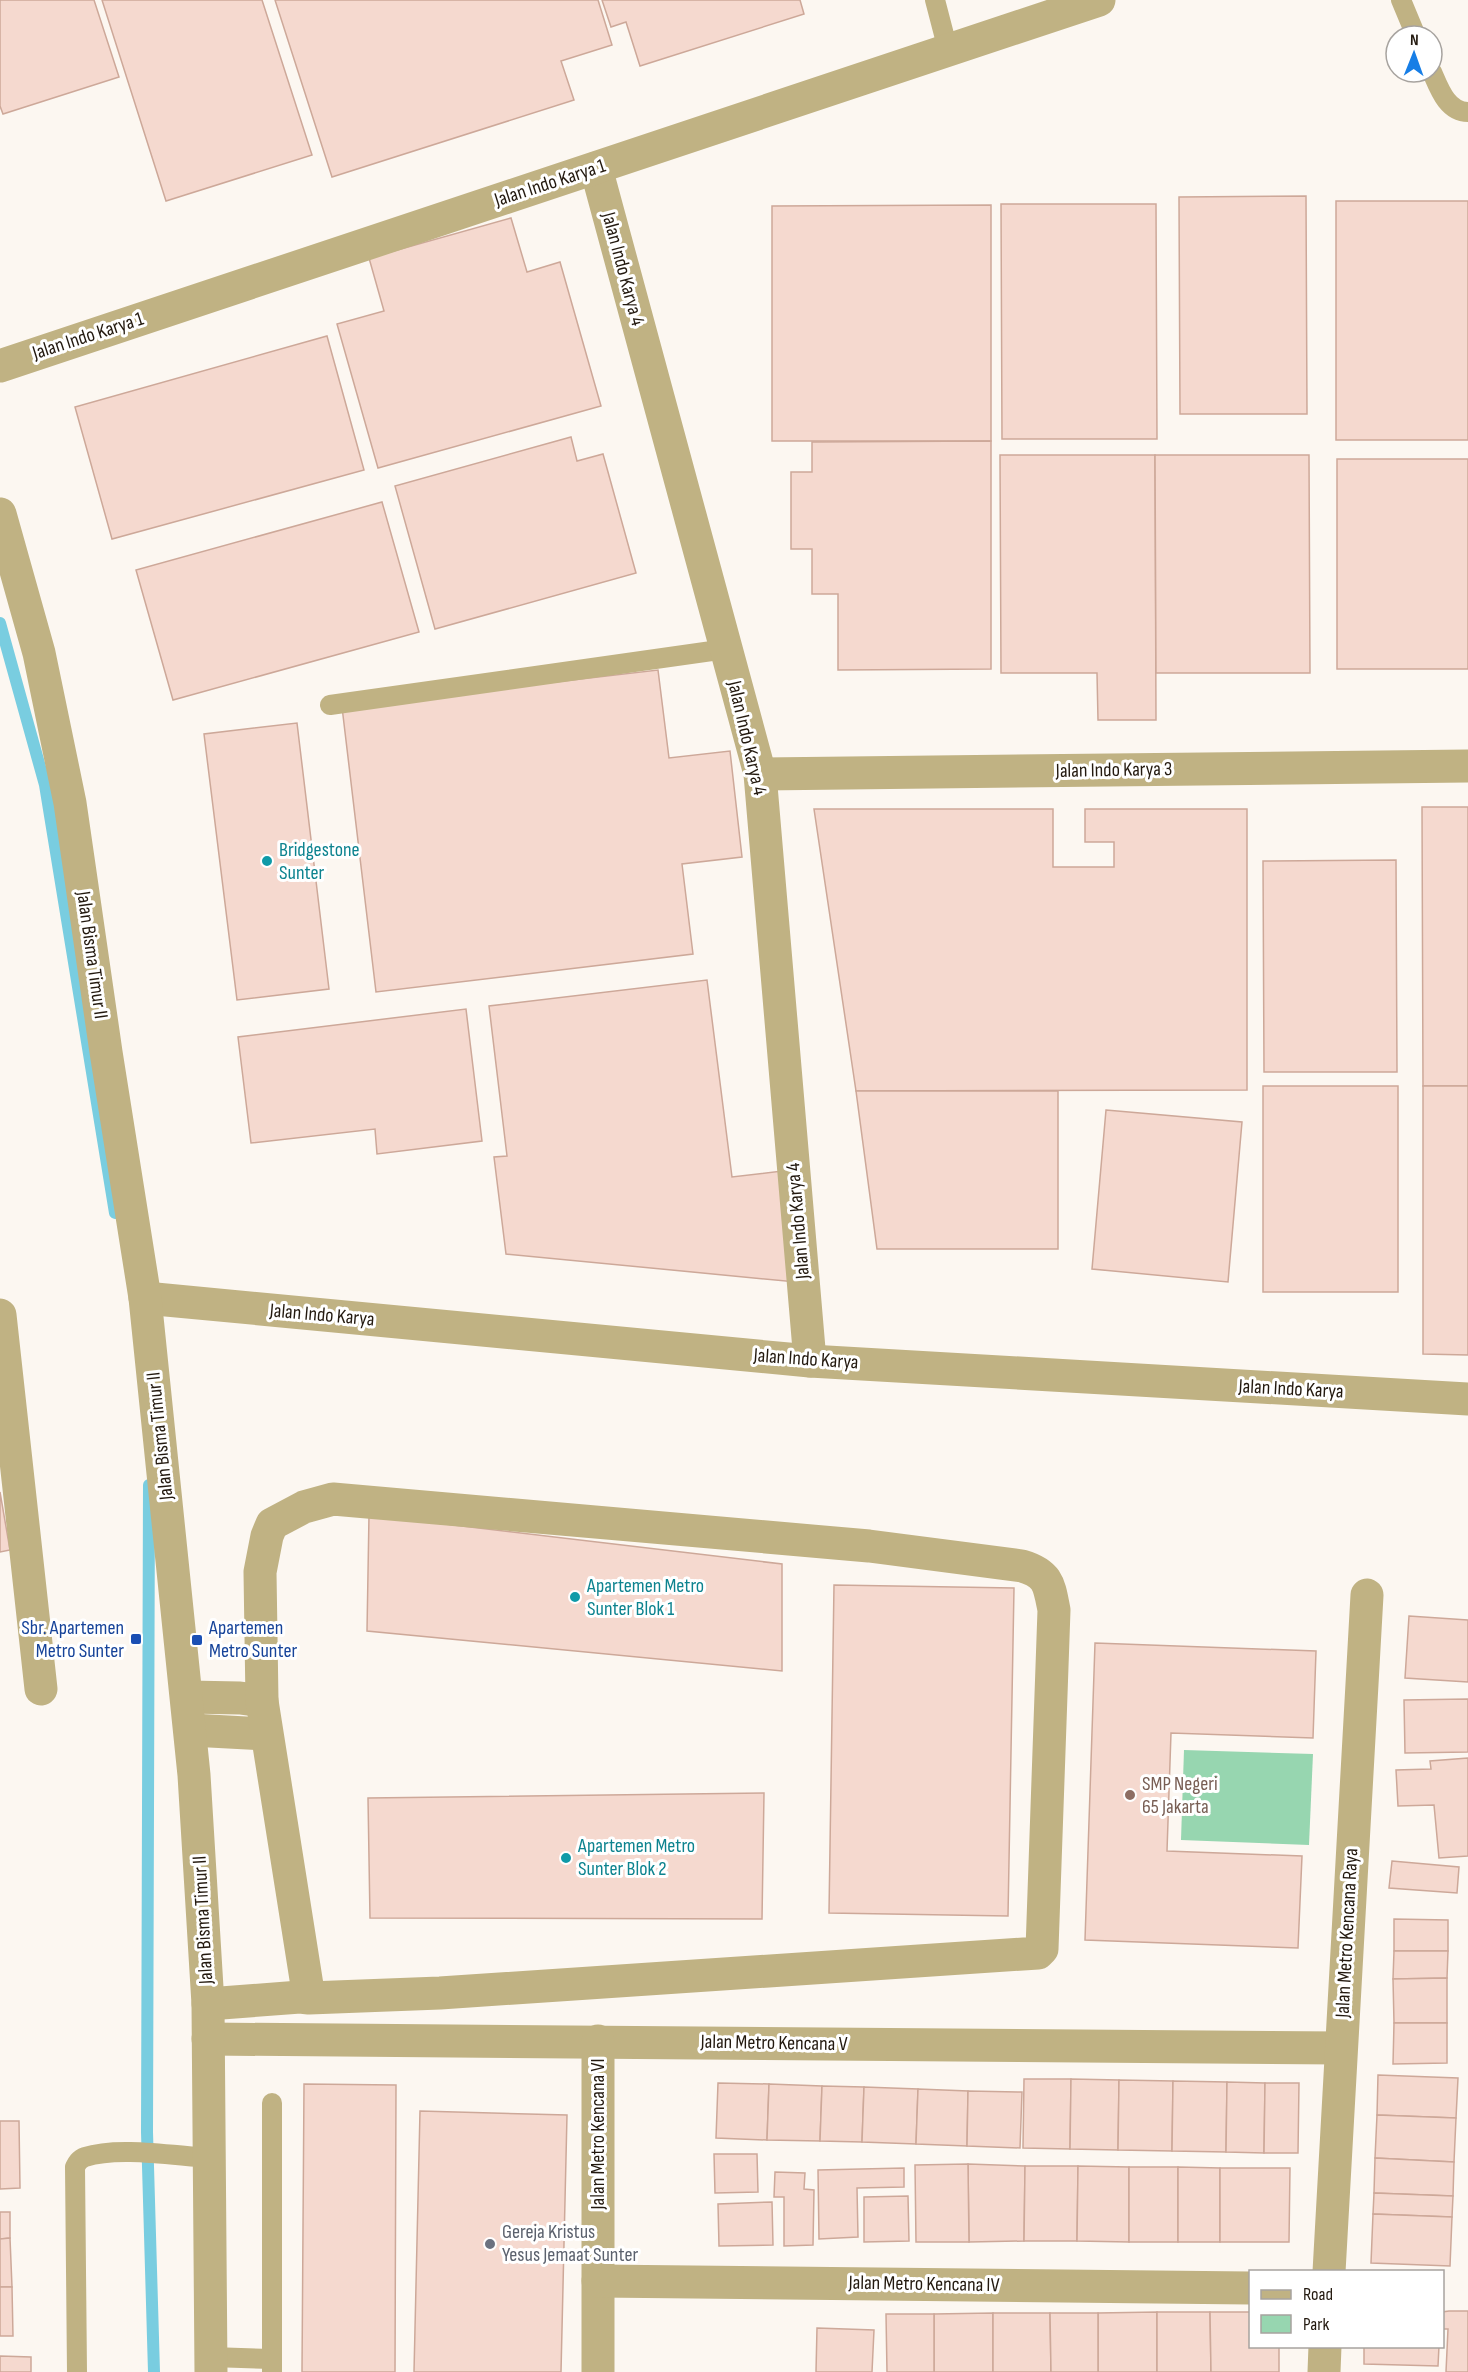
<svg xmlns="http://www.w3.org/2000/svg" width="1468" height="2372" font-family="'Sofia Sans Condensed',sans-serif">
<rect width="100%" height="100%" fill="#fcf7f1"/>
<path fill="#97d6b0" d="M1184 1750 1313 1754 1309 1845 1181 1840Z"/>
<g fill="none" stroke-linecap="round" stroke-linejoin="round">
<g stroke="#79cde0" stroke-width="12">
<path d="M0 623 45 785 115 1213"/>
<path d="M149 1485 147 2132 154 2372"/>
</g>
</g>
<g fill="#f5d9cf" stroke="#cda899" stroke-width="1.5">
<path d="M0 0H94L119 77 3 114 0 106Z"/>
<path d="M102 0H262L312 155 166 201Z"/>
<path d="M275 0H598L612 45 561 61 574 100 332 177Z"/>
<path d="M602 0H800L804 14 640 66 626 22 611 27Z"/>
<path d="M1306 196 1307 414H1180L1179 197Z"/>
<rect x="1336" y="201" width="132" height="239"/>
<path d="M1001 204H1156L1157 439H1002Z"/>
<path d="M991 205V441H772V206Z"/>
<path d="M511 218 527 272 560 262 601 406 378 468 337 324 384 311 369 258Z"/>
<path d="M327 336 364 470 112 539 75 407Z"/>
<path d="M571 437 577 461 603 454 636 573 435 629 395 486Z"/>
<path d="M991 441V669L838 670V594H812V549H791V472H812V442Z"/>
<path d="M1000 455H1155L1156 720H1098L1097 673H1001Z"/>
<path d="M1155 455H1309L1310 673H1156Z"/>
<rect x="1337" y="459" width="131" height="210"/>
<path d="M382 502 419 632 173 700 136 570Z"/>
<path d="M658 670 669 758 730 751 742 857 682 864 693 954 376 992 342 707Z"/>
<path d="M297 723 329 989 237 1000 204 734Z"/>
<path d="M1422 807H1468V1086H1423Z"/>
<path d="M814 809H1053V867H1114V842H1085V809H1247V1090L856 1091Z"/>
<path d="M1396 860 1397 1072H1264L1263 861Z"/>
<path d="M707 980 732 1177 782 1171 796 1282 506 1254 494 1157 507 1156 489 1006Z"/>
<path d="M466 1009 482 1141 377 1154 375 1129 251 1143 238 1037Z"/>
<rect x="1263" y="1086" width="135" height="206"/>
<path d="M1423 1086H1468V1355L1423 1354Z"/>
<path d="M856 1091H1058V1249H877Z"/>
<path d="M1106 1110 1242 1122 1228 1282 1092 1269Z"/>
<path d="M0 1492 10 1550 0 1552Z"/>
<path d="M369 1515 782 1564V1671L367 1631Z"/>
<path d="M834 1585 1014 1588 1008 1916 829 1913Z"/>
<path d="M1409 1616 1468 1620V1682L1405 1678Z"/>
<path d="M1095 1643 1316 1651 1313 1738 1171 1733 1167 1851 1302 1856 1298 1948 1085 1940Z"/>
<path d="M1468 1699V1752L1405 1753 1404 1700Z"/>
<path d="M1468 1758V1856L1439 1858 1434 1805 1398 1806 1396 1770 1431 1769 1430 1761Z"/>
<path d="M764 1793 762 1919 370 1918 368 1798Z"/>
<path d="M1392 1861 1459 1867 1457 1893 1389 1888Z"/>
<path d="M1394 1919 1448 1920V1951H1394Z"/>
<path d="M1394 1951H1448L1447 1978 1393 1979Z"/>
<path d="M1447 1978V2023H1394L1393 1979Z"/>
<path d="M1394 2023H1447V2063L1393 2064Z"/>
<path d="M1378 2075 1458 2078 1456 2118 1377 2115Z"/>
<path d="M1024 2079H1071L1070 2149 1023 2148Z"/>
<path d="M1071 2079 1119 2080 1118 2150 1070 2149Z"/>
<path d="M1119 2080 1173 2081 1172 2151 1118 2150Z"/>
<path d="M1173 2081 1227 2082 1226 2152 1172 2151Z"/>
<path d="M1227 2082 1265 2083 1264 2153 1226 2152Z"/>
<path d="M718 2083 769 2084 767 2140 716 2138Z"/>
<path d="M1265 2083H1299L1298 2153H1264Z"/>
<path d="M304 2084 396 2085 395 2372H302Z"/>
<path d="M769 2084 822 2086 820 2141 767 2140Z"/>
<path d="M822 2086 864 2087 862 2142 820 2141Z"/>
<path d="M864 2087 918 2089 916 2144 862 2142Z"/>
<path d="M918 2089 968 2091 967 2146 916 2144Z"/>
<path d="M968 2091 1022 2092 1020 2148 967 2146Z"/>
<path d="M420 2111 567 2115 561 2372H414Z"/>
<path d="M1377 2115 1456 2118 1454 2162 1375 2158Z"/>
<path d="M0 2121H19L20 2188 0 2189Z"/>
<path d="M714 2154H757L758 2192 715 2193Z"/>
<path d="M1375 2158 1454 2162 1453 2196 1374 2193Z"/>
<path d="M968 2164 1025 2166 1024 2241 969 2242Z"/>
<path d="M968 2164 969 2242H916L915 2165Z"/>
<path d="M1025 2166H1078L1077 2241H1024Z"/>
<path d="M1078 2166 1129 2167V2242L1077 2241Z"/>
<rect x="1129" y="2167" width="49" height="75"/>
<path d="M1178 2167 1220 2168V2242H1178Z"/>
<path d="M904 2168V2187L857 2188 858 2237 819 2239 818 2170Z"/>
<path d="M1220 2168H1290L1289 2242H1220Z"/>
<path d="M775 2172 805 2173 804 2189 814 2190 813 2245 784 2246V2197H774Z"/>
<path d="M1374 2193 1453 2196 1452 2217 1373 2214Z"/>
<path d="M908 2196 909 2241 864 2242V2197Z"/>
<path d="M772 2202 773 2245 719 2246 718 2204Z"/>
<path d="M0 2212H10V2238L0 2239Z"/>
<path d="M1373 2214 1452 2217 1450 2266 1371 2263Z"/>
<path d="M10 2238 12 2287H0V2239Z"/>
<path d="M0 2287H12L13 2336H0Z"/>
<path d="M1449 2311H1468V2372H1446L1448 2329H1442V2312Z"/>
<path d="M1157 2312V2372H1098V2313Z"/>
<path d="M1157 2312H1210L1211 2372H1157Z"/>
<path d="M1210 2312H1250V2346H1279V2372H1211Z"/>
<path d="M993 2313V2372H934V2314Z"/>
<path d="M993 2313H1050L1051 2372H993Z"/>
<path d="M1050 2313H1098V2372H1051Z"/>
<path d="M886 2314H934V2372H887Z"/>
<path d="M817 2328 874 2330 872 2372H816Z"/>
<path d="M1364 2346H1439L1438 2366 1364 2364Z"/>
<path d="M0 2356 31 2357V2372H0Z"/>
</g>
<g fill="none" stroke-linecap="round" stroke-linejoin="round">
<g stroke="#c0b283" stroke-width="20">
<path d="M935 0 948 50"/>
<path d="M1401 0 1416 36"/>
<path d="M1432 72C1439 88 1447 112 1468 112"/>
<path d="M330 705 726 649"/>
<path d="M211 2357 272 2359"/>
<path d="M77 2372 75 2167C77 2163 79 2159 85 2157 118 2146 175 2156 211 2158"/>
<path d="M272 2372V2103"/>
</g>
<g stroke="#c0b283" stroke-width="33">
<path d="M596 168 760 774 810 1361"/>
<path d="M0 366 1099 0"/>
<path d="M760 774 1468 766"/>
<path d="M145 1298 810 1361 1468 1399"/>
<path d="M0 1315 41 1689"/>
<path d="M188 1697 240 1698 262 1701"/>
<path d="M191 1730 266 1734"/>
<path d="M208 2004 300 1997 309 1998 440 1993 1038 1953 1042 1949 1054 1610C1049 1585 1049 1574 1022 1566L869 1546 333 1499 304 1507 272 1524 267 1536 260 1572 262 1701 309 1998"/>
<path d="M208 2039 1340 2048"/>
<path d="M598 2041V2372"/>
<path d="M1329 2272 1367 1595"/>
<path d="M598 2281 1250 2288"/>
<path d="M1324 2372 1325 2346"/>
</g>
<path stroke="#c0b283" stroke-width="33" d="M0 514 39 653 70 803 106 1052 145 1298 194 1775 208 2004 211 2372"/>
</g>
<g fill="#0f9aa8" stroke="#fff" stroke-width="2">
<circle cx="267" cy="861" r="6"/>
<circle cx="575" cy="1597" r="6"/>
<circle cx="566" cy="1858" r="6"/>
</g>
<g fill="#1a4fb4" stroke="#fff" stroke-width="2">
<rect x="130" y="1633" width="12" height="12" rx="3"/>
<rect x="191" y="1634" width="12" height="12" rx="3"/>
</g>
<circle fill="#8d6e63" stroke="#fff" stroke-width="2" cx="1130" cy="1795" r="6"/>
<circle fill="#6b7280" stroke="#fff" stroke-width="2" cx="490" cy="2244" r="6"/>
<g text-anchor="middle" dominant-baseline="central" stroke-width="6" stroke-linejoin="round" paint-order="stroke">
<g font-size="20" fill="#23190f" stroke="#fff">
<text transform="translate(550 183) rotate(-18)">Jalan Indo Karya 1</text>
<text transform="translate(623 269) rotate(75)">Jalan Indo Karya 4</text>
<text transform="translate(88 336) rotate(-18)">Jalan Indo Karya 1</text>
<text transform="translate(747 738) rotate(77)">Jalan Indo Karya 4</text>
<text transform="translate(1114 770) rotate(-1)">Jalan Indo Karya 3</text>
<text transform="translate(92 955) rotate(82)">Jalan Bisma Timur II</text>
<text transform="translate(798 1221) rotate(-95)">Jalan Indo Karya 4</text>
<text transform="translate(322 1315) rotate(5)">Jalan Indo Karya</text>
<text transform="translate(806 1359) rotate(4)">Jalan Indo Karya</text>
<text transform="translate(1291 1389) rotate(3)">Jalan Indo Karya</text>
<text transform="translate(160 1436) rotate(-96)">Jalan Bisma Timur II</text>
<text transform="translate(203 1920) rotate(-93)">Jalan Bisma Timur II</text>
<text transform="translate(1347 1933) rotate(-87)">Jalan Metro Kencana Raya</text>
<text transform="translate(774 2043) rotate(1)">Jalan Metro Kencana V</text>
<text transform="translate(598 2134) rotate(-90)">Jalan Metro Kencana VI</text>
<text transform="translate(924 2284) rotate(1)">Jalan Metro Kencana IV</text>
</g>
<g font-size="20" fill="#0d838f" stroke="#fff" text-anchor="start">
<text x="279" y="850">Bridgestone<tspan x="279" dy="23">Sunter</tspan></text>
<text x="587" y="1586">Apartemen Metro<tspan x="587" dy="23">Sunter Blok 1</tspan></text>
<text x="578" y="1846">Apartemen Metro<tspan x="578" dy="23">Sunter Blok 2</tspan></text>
</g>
<g font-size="20" fill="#164399" stroke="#fff" text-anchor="end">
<text x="124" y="1628">Sbr. Apartemen<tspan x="124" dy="23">Metro Sunter</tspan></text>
<text x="209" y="1628" text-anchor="start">Apartemen<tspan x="209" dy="23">Metro Sunter</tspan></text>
</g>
<g font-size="20" fill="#785e54" stroke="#fff" text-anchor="start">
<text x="1142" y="1784">SMP Negeri<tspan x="1142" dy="23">65 Jakarta</tspan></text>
</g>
<g font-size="20" fill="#5b616d" stroke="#fff" text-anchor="start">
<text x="502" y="2232">Gereja Kristus<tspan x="502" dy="23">Yesus Jemaat Sunter</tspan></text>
</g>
</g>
<rect x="1249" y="2270" width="195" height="78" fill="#ffffff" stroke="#a7a39f" stroke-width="1.5"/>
<rect x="1261" y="2290" width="30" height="9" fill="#c0b283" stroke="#a7a39f" stroke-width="1.5"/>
<text x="1303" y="2300" font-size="18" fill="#23190f">Road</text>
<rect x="1261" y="2315" width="30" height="18" fill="#97d6b0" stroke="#a7a39f" stroke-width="1.5"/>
<text x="1303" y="2330" font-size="18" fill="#23190f">Park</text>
<g transform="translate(1414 54) rotate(1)"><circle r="28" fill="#ffffff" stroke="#a7a39f" stroke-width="1.5"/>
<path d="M0-4.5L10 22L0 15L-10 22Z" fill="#177ee6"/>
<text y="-9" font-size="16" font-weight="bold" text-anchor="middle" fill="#23190f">N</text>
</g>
</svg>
